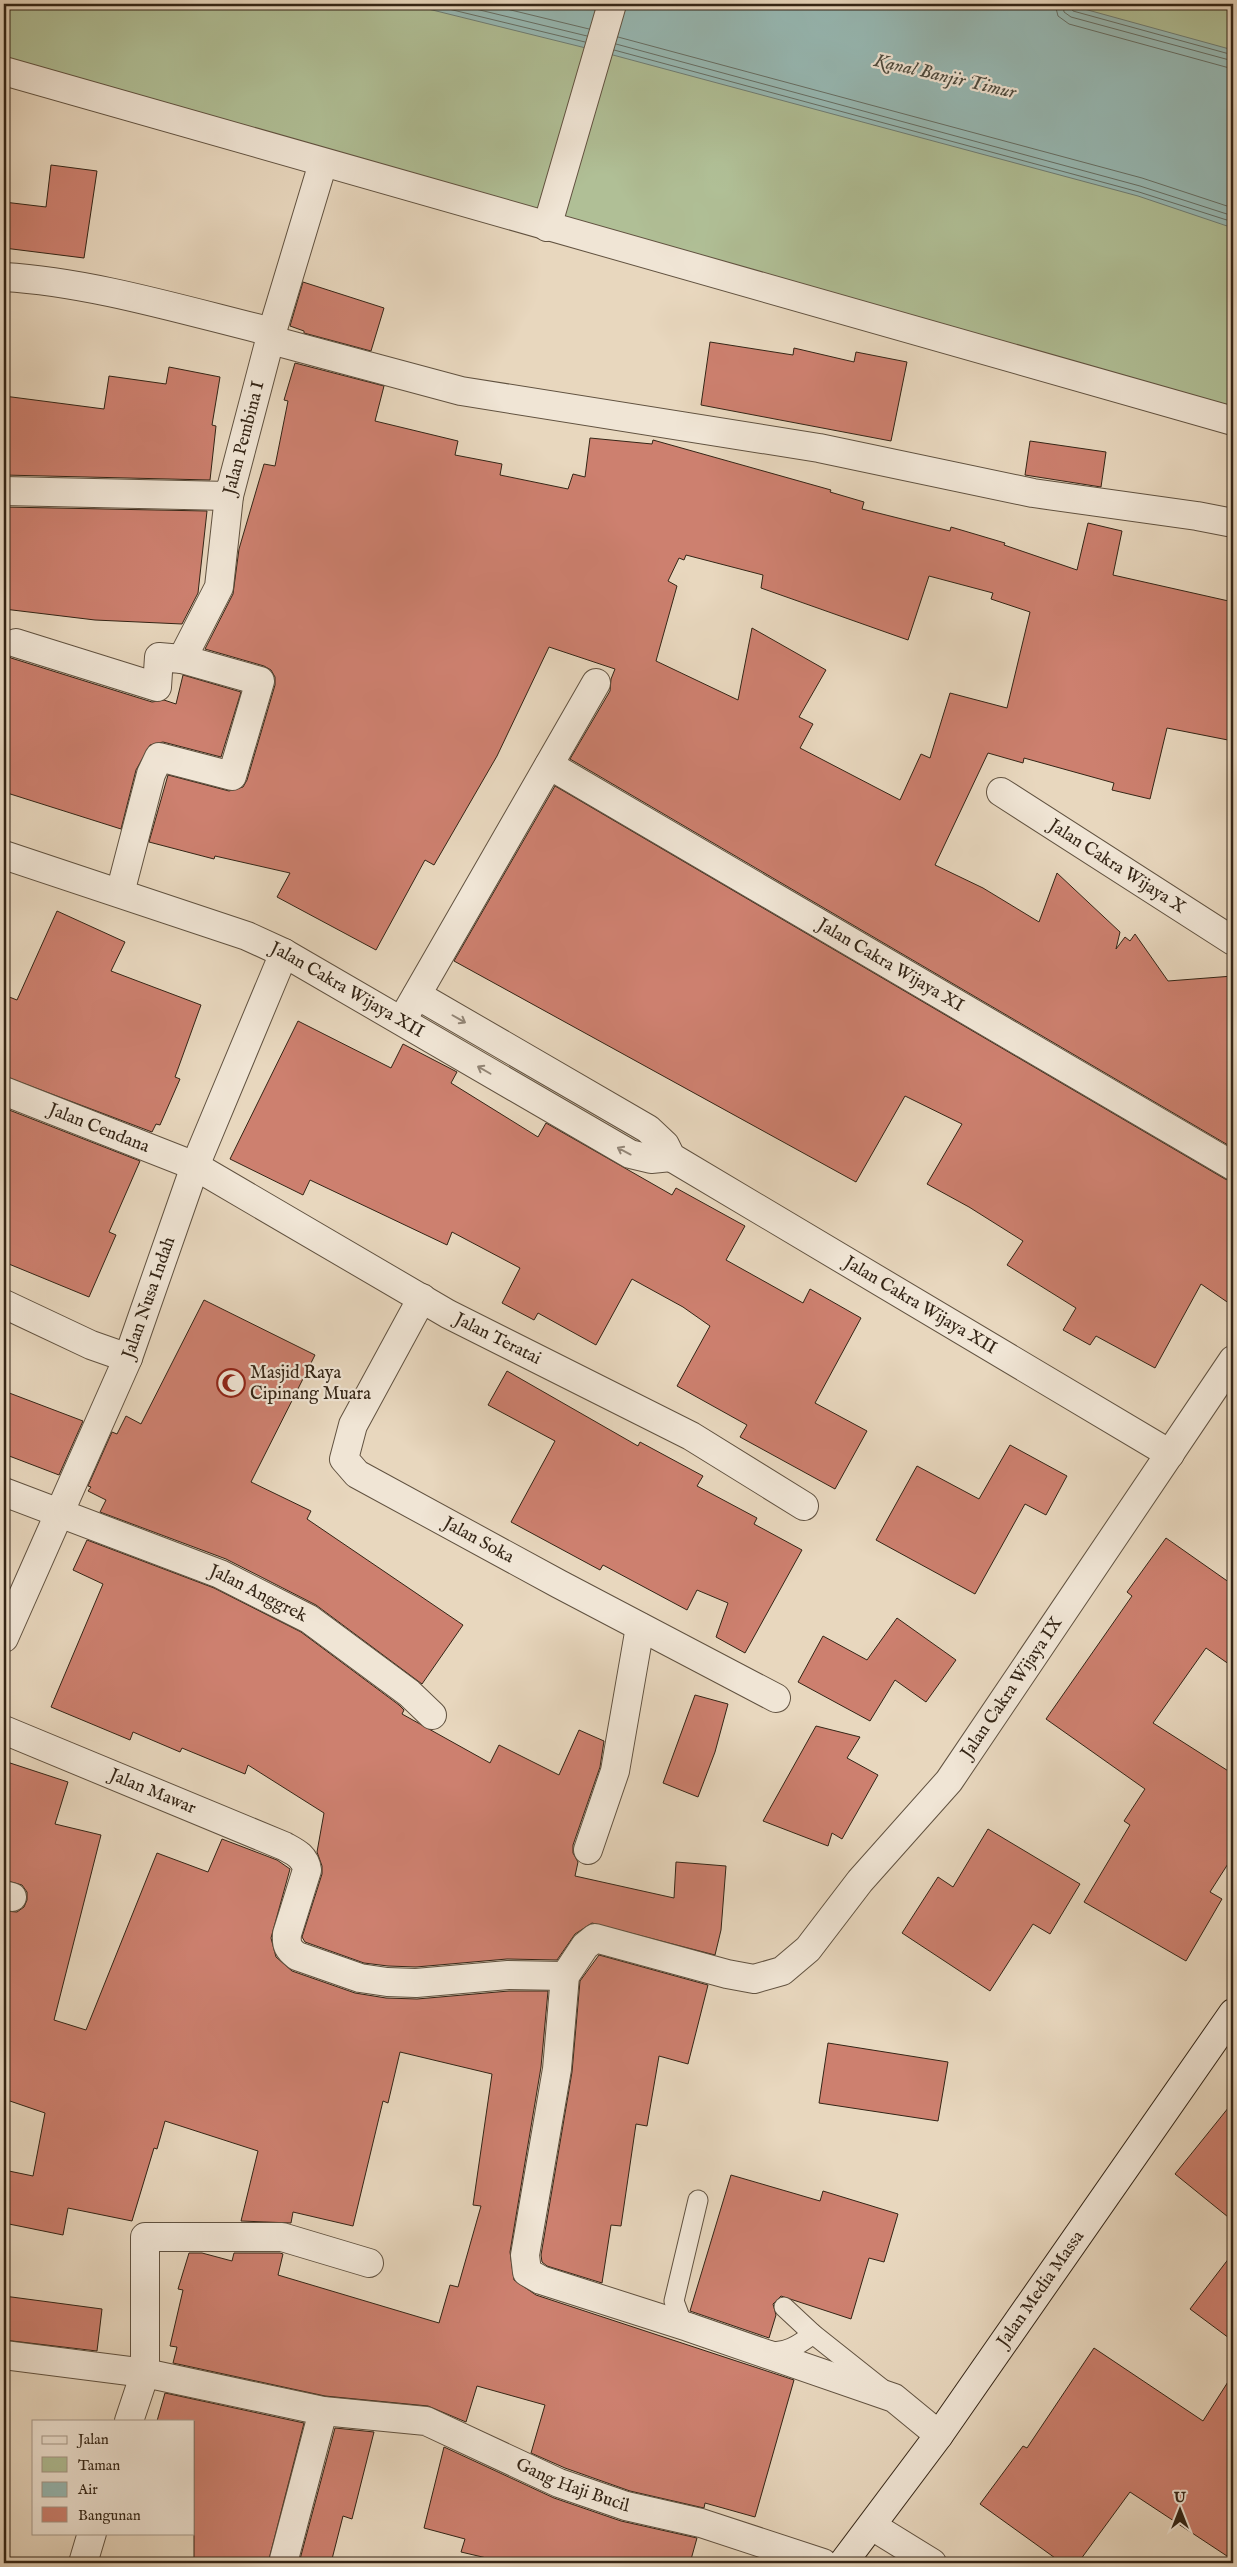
<svg xmlns="http://www.w3.org/2000/svg" width="1237" height="2567" font-family="'IM FELL English',serif">
<rect width="100%" height="100%" fill="#e8d7be"/>
<filter id="stains"><feTurbulence type="fractalNoise" baseFrequency=".004" numOctaves="4"/><feColorMatrix values="0 0 0 0 .2 0 0 0 0 .09 0 0 0 0 .02 0 0 0 .5 -.17"/></filter>
<radialGradient id="worn" r=".72"><stop offset=".6" stop-color="#630" stop-opacity="0"/><stop offset="1" stop-color="#630" stop-opacity=".3"/></radialGradient>
<path fill="#b0bf96" stroke="#727256" d="M4 4H1233V421L4 71Z"/>
<path fill="#97b9b4" stroke="#6f7e75" d="M408 4H1066L1233 50V228L1138 196 598 51Z"/>
<g fill="none" stroke-linecap="round" stroke-linejoin="round">
<g stroke="#666f65" stroke-width="1">
<path d="M428 4 585 42"/>
<path d="M455 4 587 36"/>
<path d="M486 4 589 29"/>
<path d="M1055 4 1058 16 1069 24 1233 69"/>
<path d="M1063 4 1064 12 1071 17 1233 61"/>
<path d="M1069 4 1073 11 1233 55"/>
<path d="M618 37 1142 178 1233 208"/>
<path d="M616 44 1140 186 1233 216"/>
<path d="M614 50 1139 192 1233 222"/>
</g>
</g>
<g fill="#cd806f" stroke="#342516" fill-rule="evenodd">
<path d="M51 165 97 171 84 258 4 248V202L46 207Z"/>
<path d="M303 282 384 308 371 351 304 333V331L290 326Z"/>
<path d="M710 342 793 355 794 348 854 362 856 352 907 362 891 441 701 405Z"/>
<path d="M295 363 384 386 375 421 458 441 455 455 502 464 500 475 568 489 573 474 585 477 590 438 652 444 653 440 831 490 830 492 864 502 862 509 950 531 951 527 1005 543 1004 545 1077 570 1088 523 1122 531 1113 575 1233 602V741L1167 728 1150 799 1112 790 1114 783 1024 758 1023 763 988 753 935 865 983 888 1039 922 1057 873 1120 932 1116 949 1125 937 1130 941 1135 934 1168 981 1233 976V1148L570 759 610 691 611 679 615 669 549 647 497 756 434 865 425 860 376 950 277 897 290 873 215 856 214 859 149 842 168 775 229 791 243 787 247 780 275 685V677L271 670 264 666 205 649 233 594 239 549 264 464 275 466 288 401 284 400ZM686 555 763 575 761 588 908 640 929 576 993 593 991 599 1030 612 1007 708 950 693 930 758 921 754 900 800 800 748 813 724 799 717 826 670 752 628 738 700 656 661 677 586 668 581 679 558 684 560Z"/>
<path d="M169 367 220 377 212 425 216 426 210 480 4 475V396L104 409 109 376 166 384Z"/>
<path d="M1030 441 1106 452 1101 487 1025 475Z"/>
<path d="M4 507 207 511 198 593 182 624 95 620 4 609Z"/>
<path d="M4 652 11 658 152 702 164 700 176 704 183 675 241 692 221 757 163 742 150 745 136 770 121 829 4 792Z"/>
<path d="M555 786 1225 1179 1233 1182V1306L1201 1284 1155 1368 1096 1336 1090 1345 1063 1330 1076 1308 1007 1265 1023 1241 969 1207 927 1184 962 1124 905 1096 856 1182 454 961Z"/>
<path d="M57 911 125 942 111 971 201 1005 175 1077 180 1079 160 1125 156 1124 152 1132 4 1076V995L17 1000Z"/>
<path d="M298 1021 391 1068 403 1044 457 1072 451 1083 538 1137 546 1123 672 1195 676 1188 745 1226 726 1260 803 1303 810 1289 861 1318 815 1403 867 1431 835 1489 740 1437 747 1425 677 1386 710 1326 683 1307 632 1279 596 1345 538 1313 534 1320 502 1303 520 1268 452 1232 447 1245 310 1180 303 1195 230 1159Z"/>
<path d="M4 1108 140 1161 109 1232 116 1235 89 1297 4 1262Z"/>
<path d="M204 1300 315 1355 251 1482 311 1511 307 1519 463 1625 422 1684 316 1605 226 1559 100 1512 106 1500 88 1491 91 1487 88 1486 112 1432 117 1434 126 1416 141 1424Z"/>
<path d="M507 1371 638 1446 640 1442 703 1476 697 1486 757 1518 754 1524 802 1550 745 1653 716 1637 728 1603 697 1590 687 1610 603 1565 600 1570 511 1522 555 1441 488 1405Z"/>
<path d="M4 1391 83 1421 59 1475 4 1454Z"/>
<path d="M1010 1445 1067 1476 1046 1515 1025 1504 975 1594 876 1540 917 1466 979 1499Z"/>
<path d="M1166 1538 1233 1585V1667L1206 1648 1153 1723 1233 1774V1856L1210 1892 1222 1899 1186 1961 1084 1902 1130 1825 1124 1821 1145 1789 1046 1719 1132 1596 1127 1592Z"/>
<path d="M87 1540 214 1588 301 1632 399 1705 404 1710 402 1714 490 1763 499 1745 559 1775 579 1730 604 1741 600 1767 573 1845V1853L578 1862 575 1876 674 1898 676 1862 726 1866 721 1930 715 1955 592 1923 575 1934 557 1960 507 1959 416 1967 388 1966 364 1963 305 1942 302 1937 322 1874V1866L317 1852 324 1813 248 1765 245 1774 182 1748 180 1752 133 1732 130 1740 51 1707 103 1584 73 1570Z"/>
<path d="M897 1618 956 1660 926 1702 895 1680 870 1721 798 1682 823 1636 867 1660Z"/>
<path d="M695 1695 728 1704 715 1752 698 1797 663 1783Z"/>
<path d="M816 1726 860 1737 847 1758 878 1775 842 1839 832 1833 828 1846 763 1821Z"/>
<path d="M4 1761 68 1782 55 1824 101 1835 54 2020 86 2030 157 1853 208 1872 222 1839 277 1860 290 1869 271 1938 276 1957 292 1971 355 1993 386 1998 417 1999 509 1991H548L541 2067 510 2252 514 2280 536 2295 794 2380 755 2517 705 2503 704 2508 630 2491 565 2468 531 2453 545 2405 477 2386 466 2422 428 2406 325 2396 173 2363 177 2347 170 2346 183 2290 178 2289 189 2253H202L232 2261 234 2253H280L283 2254 278 2275 439 2323 450 2285 458 2287 481 2206 473 2205 492 2074 400 2052 388 2103 383 2101 353 2226 293 2212 291 2223 241 2221 258 2151 165 2121 157 2149 154 2148 132 2221 68 2208 63 2235 4 2223V2170L33 2176 45 2113 4 2099V1911L17 1912 24 1907 27 1900V1892L22 1885 4 1880Z"/>
<path d="M988 1829 1080 1884 1050 1934 1033 1924 990 1991 902 1933 938 1877 953 1887Z"/>
<path d="M599 1955 708 1985 688 2064 659 2056 647 2126 636 2124 621 2226 611 2225 602 2283 547 2266 542 2262 541 2255 572 2072 580 1981Z"/>
<path d="M828 2043 948 2062 938 2121 819 2103Z"/>
<path d="M1233 2102V2221L1175 2174Z"/>
<path d="M731 2175 820 2201 823 2191 898 2214 884 2262 869 2258 851 2319 781 2296 773 2304 776 2315 769 2338 690 2311Z"/>
<path d="M1233 2253V2341L1190 2309Z"/>
<path d="M4 2296 102 2309 97 2351 4 2340Z"/>
<path d="M1094 2348 1203 2421 1233 2374V2560L1130 2492 1078 2563H1062L980 2504 1023 2446 1027 2448Z"/>
<path d="M165 2393 304 2423 268 2563H194V2421H157Z"/>
<path d="M335 2428 374 2432 352 2519 343 2516 331 2563H299Z"/>
<path d="M444 2447 554 2498 621 2521 697 2538 690 2563H508L461 2552 465 2539 424 2528Z"/>
</g>
<g fill="none" stroke-linecap="round" stroke-linejoin="round">
<defs>
<g id="lane">
<path d="M784 2307 813 2334 881 2388"/>
<path d="M692 2324 681 2320 674 2301 698 2200"/>
<path d="M767 2350C784 2356 801 2343 813 2334"/>
</g>
<g id="street">
<path d="M4 71 1233 421"/>
<path d="M547 227 612 4"/>
<path d="M4 277C91 282 186 311 272 332"/>
<path d="M271 340 461 391 819 448 1033 493 1197 516 1233 523"/>
<path id="s1" d="M4 491 229 496 272 332 323 163"/>
<path d="M16 643 157 687 159 657 182 659"/>
<path id="s2" d="M549 765 1233 1166"/>
<path id="s3" d="M1001 792 1233 941"/>
<path id="s4" d="M4 855 247 936 284 953 630 1154 651 1159 671 1157"/>
<path d="M120 893 151 774 159 757 232 776 260 681 182 659 219 587 229 496"/>
<path id="s5" d="M417 995 648 1129 665 1145 671 1157 1170 1454"/>
<path d="M408 1010 596 683"/>
<path id="s6" d="M4 1091 195 1166 448 1314 691 1436 804 1506"/>
<path id="s7" d="M422 1298 353 1425 344 1459 357 1474 559 1584 776 1698"/>
<path d="M4 1304 91 1345 128 1358"/>
<path id="s8" d="M4 1492 220 1574 309 1619 409 1693 432 1715"/>
<path id="s9" d="M4 1638 128 1358 195 1166 284 953"/>
<path id="s10" d="M4 1730 284 1846C295 1852 305 1856 307 1870L287 1934C286 1945 288 1949 297 1956L360 1978 387 1982 416 1983 508 1975 565 1976"/>
<path d="M588 1850 615 1771 640 1627"/>
<path d="M4 1895 12 1897"/>
<path id="s11" d="M4 2355 145 2373 323 2411 426 2421 559 2483 626 2506 701 2523 823 2563"/>
<path d="M129 2421 145 2373V2237H282L369 2263"/>
<path id="s12" d="M939 2435 894 2398 688 2327 541 2280 527 2272 525 2255 557 2069 565 1976 585 1946 595 1938 727 1974 754 1979 782 1971 808 1949 860 1881 949 1781 1233 1360"/>
<path d="M872 2526 932 2563"/>
<path d="M83 2563 92 2533"/>
<path d="M283 2563 323 2411"/>
</g>
<g id="secondary">
<path id="s13" d="M843 2563 939 2435 1233 2013"/>
</g>
</defs>
<use href="#lane" stroke="#615240" stroke-width="21"/>
<use href="#street" stroke="#615240" stroke-width="30"/>
<use href="#secondary" stroke="#342516" stroke-width="30"/>
<use href="#lane" stroke="#f0e5d5" stroke-width="19"/>
<use href="#street" stroke="#f0e5d5" stroke-width="28"/>
<use href="#secondary" stroke="#f0e5d5" stroke-width="28"/>
</g>
<defs><path id="oneway-shaft" d="M-6 0H5M1.5-3L5.5 0L1.5 3" fill="none" stroke-width="1.6" stroke-linecap="round" stroke-linejoin="round" transform="scale(1.25)"/></defs>
<g stroke="#928576">
<use href="#oneway-shaft" transform="translate(459 1019) rotate(30)"/>
<use href="#oneway-shaft" transform="translate(484 1070) rotate(-150)"/>
<use href="#oneway-shaft" transform="translate(624 1151) rotate(-152)"/>
</g>
<defs>
<symbol id="mosque-ring" viewBox="-11 -11 22 22"><circle r="9.5" fill="#f0e5d5" stroke="#8f2418" stroke-width="1.5"/><path d="M3.5-4.9A6 6 0 1 0 3.5 4.9A5 5 0 1 1 3.5-4.9Z" fill="#8f2418"/></symbol>
</defs>
<g fill-rule="evenodd">
<use href="#mosque-ring" x="215" y="1367" width="32" height="32"/>
</g>
<g text-anchor="middle" dominant-baseline="central" stroke-width="4.5" stroke-linejoin="round" paint-order="stroke">
<g font-size="18" fill="#342516" stroke="#f0e5d5">
<text stroke="none"><textPath href="#s1" startOffset="285">Jalan Pembina I</textPath></text>
<text stroke="none"><textPath href="#s3" startOffset="138">Jalan Cakra Wijaya X</textPath></text>
<text stroke="none"><textPath href="#s2" startOffset="396">Jalan Cakra Wijaya XI</textPath></text>
<text stroke="none"><textPath href="#s4" startOffset="370">Jalan Cakra Wijaya XII</textPath></text>
<text stroke="none"><textPath href="#s6" startOffset="102">Jalan Cendana</textPath></text>
<text stroke="none"><textPath href="#s9" startOffset="370">Jalan Nusa Indah</textPath></text>
<text stroke="none"><textPath href="#s5" startOffset="594">Jalan Cakra Wijaya XII</textPath></text>
<text stroke="none"><textPath href="#s6" startOffset="554">Jalan Teratai</textPath></text>
<text stroke="none"><textPath href="#s7" startOffset="338">Jalan Soka</textPath></text>
<text stroke="none"><textPath href="#s8" startOffset="274">Jalan Anggrek</textPath></text>
<text stroke="none"><textPath href="#s12" startOffset="1354">Jalan Cakra Wijaya IX</textPath></text>
<text stroke="none"><textPath href="#s10" startOffset="161">Jalan Mawar</textPath></text>
<text stroke="none"><textPath href="#s13" startOffset="338">Jalan Media Massa</textPath></text>
<text stroke="none"><textPath href="#s11" startOffset="588">Gang Haji Bucil</textPath></text>
</g>
<g font-size="18" fill="#342516" stroke="#f0e5d5" text-anchor="start">
<text x="250" y="1373">Masjid Raya<tspan x="250" dy="21">Cipinang Muara</tspan></text>
</g>
<g font-size="19" font-style="italic" fill="#4d4a3e" stroke="#f0e5d5">
<text transform="translate(945 77) rotate(13)">Kanal Banjir Timur</text>
</g>
</g>
<rect width="1237" height="2567" fill="none" stroke="#e8d7be" stroke-width="20"/>
<rect x="5" y="5" width="1227" height="2557" fill="none" stroke="#342516" stroke-width="2.5"/>
<rect x="10" y="10" width="1217" height="2547" fill="none" stroke="#342516"/>
<rect x="32" y="2420" width="162" height="115" fill="#f0e5d5" stroke="#a59889"/>
<rect x="42" y="2436" width="25" height="8" fill="#f0e5d5" stroke="#a59889"/>
<text x="78" y="2444" font-size="15" fill="#342516">Jalan</text>
<rect x="42" y="2457" width="25" height="15" fill="#b0bf96" stroke="#a59889"/>
<text x="78" y="2470" font-size="15" fill="#342516">Taman</text>
<rect x="42" y="2482" width="25" height="15" fill="#97b9b4" stroke="#a59889"/>
<text x="78" y="2494" font-size="15" fill="#342516">Air</text>
<rect x="42" y="2507" width="25" height="15" fill="#cd806f" stroke="#a59889"/>
<text x="78" y="2520" font-size="15" fill="#342516">Bangunan</text>
<g transform="translate(1180 2510)" stroke="#f0e5d5" stroke-width="4" paint-order="stroke">
<path d="M0-4L9 19L0 12L-9 19Z" fill="#342516"/>
<text y="-8" font-size="14" font-weight="bold" text-anchor="middle" fill="#342516">U</text>
</g>
<rect width="100%" height="100%" filter="url(#stains)"/>
<rect width="100%" height="100%" fill="url(#worn)"/>
</svg>
